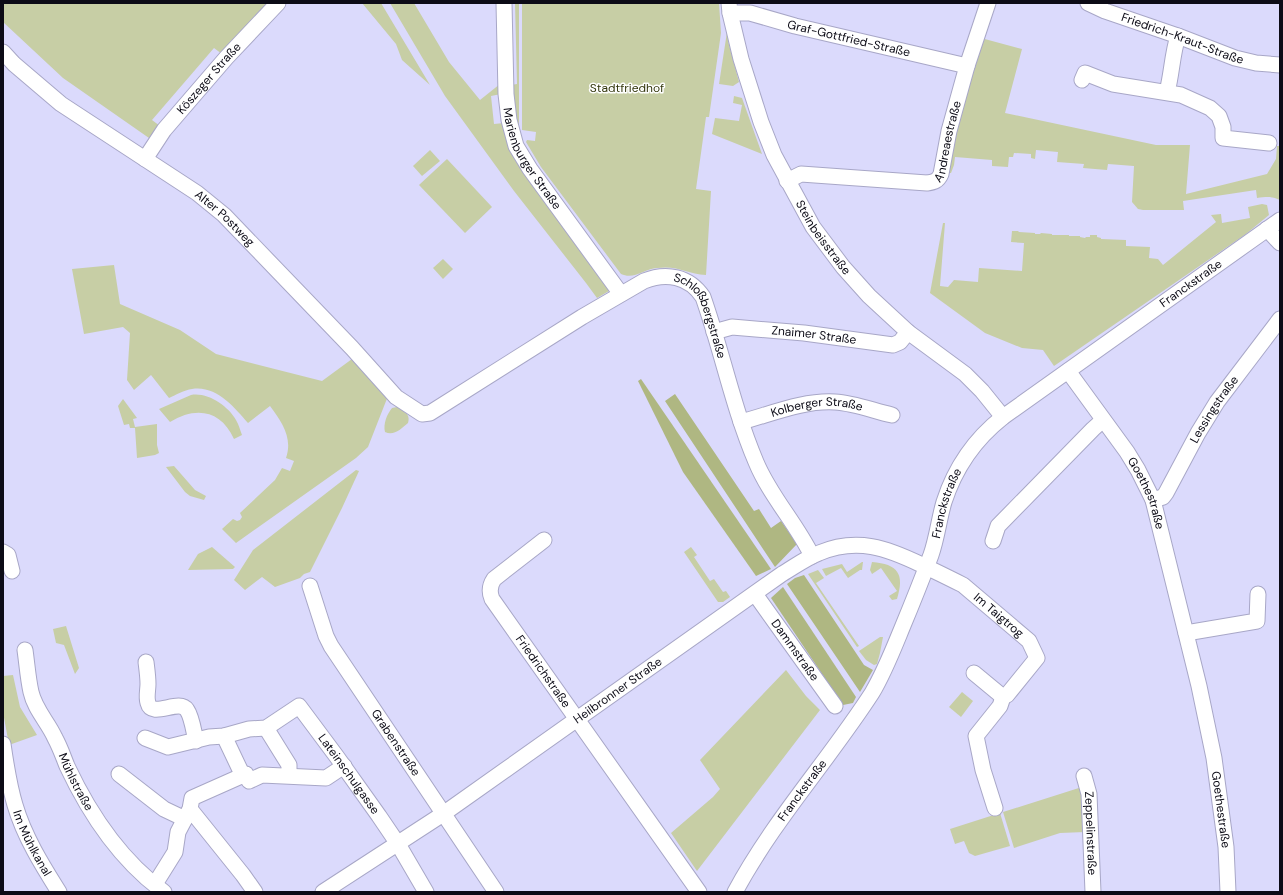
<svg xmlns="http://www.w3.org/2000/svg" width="1283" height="895" font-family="'DM Sans',sans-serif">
<rect width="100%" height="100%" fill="#dbdafc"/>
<g fill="#c7cea5">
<path d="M3 3H267L222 54 214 48 152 120 160 126 149 138 63 78 3 22Z"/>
<path d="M362 3H381L430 85 402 60 396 44Z"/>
<path d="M390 3H414L449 62 480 100 500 84 501 94 491 96 494 124 504 123 609 291 597 298 586 283 514 191 445 96Z"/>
<path d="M515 3H519V128L516 127 511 85 517 84Z"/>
<path d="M522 3H719L721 33 709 117H706L696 189 711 191 706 275C687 274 678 265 657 268 644 269 634 280 621 274L541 167 526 142 527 140 535 141 536 132 522 130Z"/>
<path d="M727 32 728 41 739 82 733 86 719 84Z"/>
<path d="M981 38 1022 49 1005 113 1156 145H1190L1186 194 1267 174 1276 159 1277 146H1280V200C1272 196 1266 197 1257 198L1256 190 1183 201 1184 210H1143L1138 209 1132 202 1134 166 1108 164 1107 170 1083 168 1084 164 1057 162 1058 152 1036 150 1035 159 1031 158V154L1014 153 1013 157H1009L1008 167 992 166V160L955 157 954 165 951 173H949L959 121Z"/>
<path d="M734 96 742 98 762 154 712 134 715 118 739 121 742 105 733 103Z"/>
<path d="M430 150 440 161 422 176 413 166Z"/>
<path d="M447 159 492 207 465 233 419 185Z"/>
<path d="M1262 204 1267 205 1269 215 1246 234 1054 366 1043 350 1022 348 985 333 930 293 943 223H945L940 286 948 287 954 280 978 282 979 268 1022 271 1024 243 1011 242 1012 231H1018L1019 232 1035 233V234H1040L1041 233 1052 234V235H1069V236H1080V237L1085 238 1086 237H1090V235H1097V237L1101 238V239L1126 240V246L1150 247 1149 258 1158 259 1163 265 1216 222 1211 215 1221 214 1222 223 1250 218 1248 207Z"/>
<path d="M443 259 453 269 443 279 433 268Z"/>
<path d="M114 265 120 304 180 330 216 354 322 381 352 359 388 396 368 447 356 458 236 543 222 529 233 519 237 521 240 520 242 517 240 513 275 480 282 468 290 471 294 461 286 458C293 438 282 422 270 406L248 423C234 407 216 385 192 389 184 390 176 395 169 398L151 375 134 390 127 380 130 333 123 327 84 334 72 269Z"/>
<path d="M191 395C208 392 228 406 236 420 239 425 240 430 242 435L234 439C221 410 196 406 170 422L159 409Z"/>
<path d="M123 399 137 418 133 419 135 427 157 424V445L159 453 155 455 137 458 135 428H130L129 424 124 425 118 406Z"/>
<path d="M397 407C404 412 411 414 408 423 401 429 394 436 385 432 383 424 387 414 392 408Z"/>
<path d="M174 466 195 490 206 496 204 500 190 496 185 492 166 467Z"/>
<path d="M356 470 359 471 342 508 310 572 304 574 300 578 275 587 262 577 245 590 234 580 253 550Z"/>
<path d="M212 547 235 567 233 569 188 570 198 554Z"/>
<path d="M691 547 697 555 694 557 710 581 714 579 723 592 726 591 730 597 723 602H718L684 552Z"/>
<path d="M862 562H863L862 570H860L848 578 841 568 826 576 822 569 842 564 847 572Z"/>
<path d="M872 562C898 564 905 574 897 599L892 600 889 596 897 591 881 568 872 574 870 570Z"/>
<path d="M818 570 824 578 816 583 859 646 857 647 808 574Z"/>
<path d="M66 626 79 668 75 674 64 645 56 643 53 629Z"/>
<path d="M880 637H883L880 653 877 664 874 665 866 660 859 651Z"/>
<path d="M786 670 806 696 820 710 697 871 671 833 713 797 720 789 700 760Z"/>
<path d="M13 675 20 707 37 735 9 745 3 712V676Z"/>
<path d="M962 692 973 701 961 717 949 707Z"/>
<path d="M1082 787 1085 832 1060 833 1014 848 1003 812Z"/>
<path d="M1000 813 1010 846 975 856 969 853 964 841 955 844 950 829Z"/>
</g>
<g fill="#afb782">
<path d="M641 379 771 569 756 576 683 472 638 381Z"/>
<path d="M675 394 754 511 759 509 771 528 781 521 797 544 775 567 665 401Z"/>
<path d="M804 575 864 665 873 670 860 692 787 584 795 578Z"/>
<path d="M783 587 856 697 853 703 843 705 771 598Z"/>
</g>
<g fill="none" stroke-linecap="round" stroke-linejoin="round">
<defs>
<g id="minor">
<path id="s1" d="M504 3 506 94 509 120 516 146 530 169 621 294"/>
<path id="s2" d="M729 3 730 13 741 59 761 122 774 155 813 227 843 267 869 296 908 332 965 374 982 391 1003 417"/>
<path id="s3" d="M1088 3 1105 11 1178 36 1235 58 1256 63 1280 65"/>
<path id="s4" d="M730 13H750L795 26 967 66"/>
<path id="s5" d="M3 52 14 64 61 104 197 193 224 215 352 348 396 397 422 414 430 413 582 317 644 281C666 272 689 276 703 297 722 351 733 408 756 462 770 496 796 523 812 556"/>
<path d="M1082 80 1085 73 1113 84 1181 95 1210 108 1219 116 1223 127V138L1269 143"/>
<path d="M1167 92C1172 73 1172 55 1178 36"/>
<path id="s6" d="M145 159 164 130 226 58 278 3"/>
<path id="s7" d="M787 181 801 174 927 183C934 182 938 181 941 174L949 131 967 66 988 3"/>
<path d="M1267 229 1280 243"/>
<path id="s8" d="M714 332 732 327 804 333 893 345 900 342 908 332"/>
<path id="s9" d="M1068 371 1127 452 1138 470 1153 500 1199 686 1214 758 1226 847 1228 892"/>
<path id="s10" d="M741 422C771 414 804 400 835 402 854 403 874 411 892 415"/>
<path id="s11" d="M1153 500 1163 497 1166 493 1198 433 1217 402 1280 319"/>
<path id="s12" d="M544 540 494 579C490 585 489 592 492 599L699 892"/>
<path d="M993 541 998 526 1093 429 1103 420"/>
<path d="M3 552 8 555 12 571"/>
<path id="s13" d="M310 586 326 636 331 646 496 892"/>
<path id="s14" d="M755 594 835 706"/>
<path d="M1186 633 1257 621 1258 594"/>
<path id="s15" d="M25 650C27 664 28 679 31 692 35 710 48 722 55 738 60 747 63 756 67 766 90 815 120 860 164 892"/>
<path d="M146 662C147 670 148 677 148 684 148 690 146 697 148 703 152 719 179 698 187 710 192 717 194 733 196 741"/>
<path d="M974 673 1003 697"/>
<path d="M266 728 289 765V775"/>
<path d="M224 736 243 776"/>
<path id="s16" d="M145 738 168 747 209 737 224 736 249 729 266 728 299 706 337 757 379 816 398 844 426 892"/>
<path id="s17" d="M3 744C6 765 9 785 15 805 24 836 42 865 59 892"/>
<path d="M119 774 164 809 185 819"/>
<path id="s18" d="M1084 776 1089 794 1093 892"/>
<path d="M190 809 243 875 255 892"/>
<path d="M155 884 175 852 178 832 190 809 192 798 246 774 249 781 262 775 326 778 344 766"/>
<path id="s19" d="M323 892 443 814 782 574C794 567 806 558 819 553 857 537 887 548 922 565 935 571 949 578 963 585L1029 641 1037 658 1007 695 1003 697 1000 706 976 736 983 770 995 808"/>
<path id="s20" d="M735 892C773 821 828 761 872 693 884 673 893 650 902 628 912 604 922 579 931 555 937 538 939 519 944 502 955 468 975 439 1003 417L1280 220"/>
</g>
</defs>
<use href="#minor" stroke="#a8a7c7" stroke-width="17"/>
<use href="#minor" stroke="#fff" stroke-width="15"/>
</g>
<g text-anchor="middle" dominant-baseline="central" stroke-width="3" stroke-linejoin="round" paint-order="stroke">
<g font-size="12" fill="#0c0b16" stroke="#fff">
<text stroke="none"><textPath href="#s4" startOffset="122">Graf-Gottfried-Straße</textPath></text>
<text stroke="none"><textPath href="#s3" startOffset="101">Friedrich-Kraut-Straße</textPath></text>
<text stroke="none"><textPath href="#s6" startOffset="103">Köszeger Straße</textPath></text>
<text stroke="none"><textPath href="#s7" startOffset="193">Andreaestraße</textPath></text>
<text stroke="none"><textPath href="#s1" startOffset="162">Marienburger Straße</textPath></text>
<text stroke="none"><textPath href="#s5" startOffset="278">Alter Postweg</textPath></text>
<text stroke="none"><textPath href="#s2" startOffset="255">Steinbeisstraße</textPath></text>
<text stroke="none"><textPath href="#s20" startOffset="782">Franckstraße</textPath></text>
<text stroke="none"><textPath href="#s5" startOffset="897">Schloßbergstraße</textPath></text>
<text stroke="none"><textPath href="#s8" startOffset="101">Znaimer Straße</textPath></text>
<text stroke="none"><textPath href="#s11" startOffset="112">Lessingstraße</textPath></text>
<text stroke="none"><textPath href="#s10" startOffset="78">Kolberger Straße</textPath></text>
<text stroke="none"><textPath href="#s9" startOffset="146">Goethestraße</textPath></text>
<text stroke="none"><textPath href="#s20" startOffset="446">Franckstraße</textPath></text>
<text stroke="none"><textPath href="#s19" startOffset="801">Im Taigtrog</textPath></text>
<text stroke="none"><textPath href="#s14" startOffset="69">Dammstraße</textPath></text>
<text stroke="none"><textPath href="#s12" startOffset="173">Friedrichstraße</textPath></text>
<text stroke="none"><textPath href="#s19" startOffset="357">Heilbronner Straße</textPath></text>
<text stroke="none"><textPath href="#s13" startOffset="180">Grabenstraße</textPath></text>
<text stroke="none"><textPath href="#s16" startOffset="249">Lateinschulgasse</textPath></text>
<text stroke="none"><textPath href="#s15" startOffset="143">Mühlstraße</textPath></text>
<text stroke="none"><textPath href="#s20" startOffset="122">Franckstraße</textPath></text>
<text stroke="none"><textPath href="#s9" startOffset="472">Goethestraße</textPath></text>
<text stroke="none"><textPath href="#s18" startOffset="58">Zeppelinstraße</textPath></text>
<text stroke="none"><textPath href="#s17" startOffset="104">Im Mühlkanal</textPath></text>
</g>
<g font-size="12" fill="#32360c" stroke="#fff">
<text x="627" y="88">Stadtfriedhof</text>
</g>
</g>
<rect width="1283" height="895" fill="none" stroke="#0c0b16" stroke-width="8"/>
</svg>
